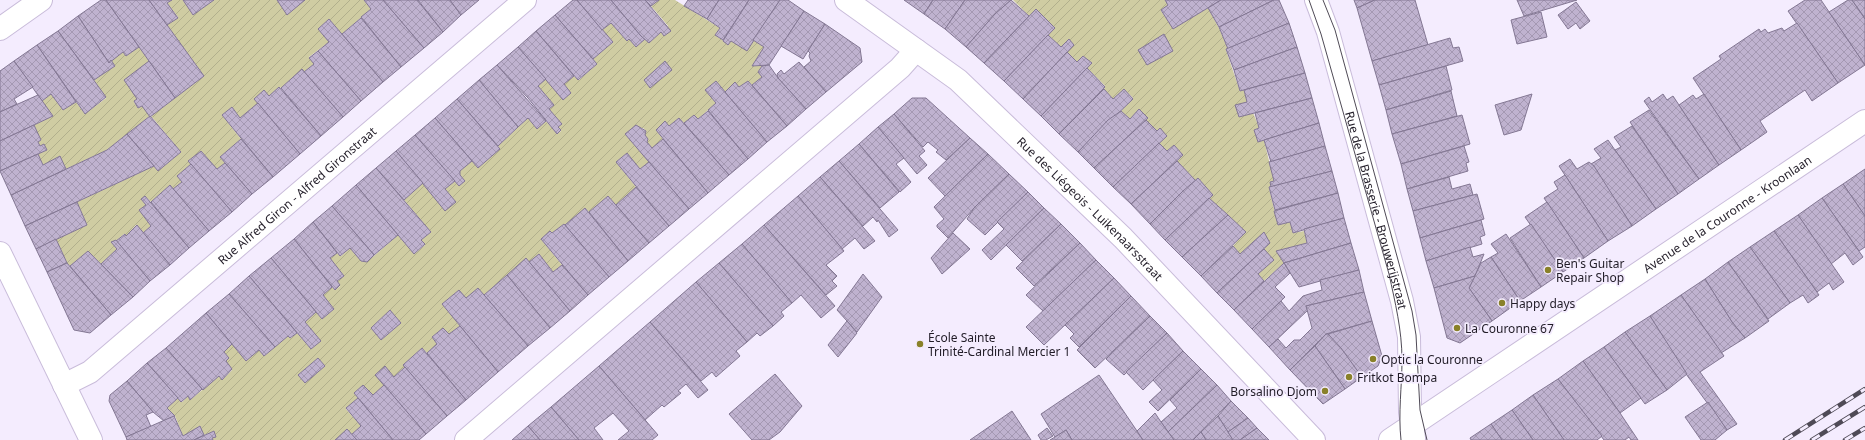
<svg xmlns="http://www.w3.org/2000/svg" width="1865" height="440" font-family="'Noto Sans',sans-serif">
<defs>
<pattern id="garden-furrows" width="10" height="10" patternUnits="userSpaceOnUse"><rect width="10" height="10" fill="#cfcca2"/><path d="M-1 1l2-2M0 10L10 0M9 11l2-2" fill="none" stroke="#b1af8c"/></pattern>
<pattern id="building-cross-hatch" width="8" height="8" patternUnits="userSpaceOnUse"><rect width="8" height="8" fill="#bfb2cf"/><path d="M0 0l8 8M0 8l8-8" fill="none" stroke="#a498b2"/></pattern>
</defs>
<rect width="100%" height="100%" fill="#f4ecfe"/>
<g fill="url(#garden-furrows)" fill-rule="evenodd">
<path d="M172 0H183L193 15 214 0H277L287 14 305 0H364L371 9 342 34 329 19 318 29 329 42 309 57 314 64 304 72 302 70 281 88 279 87 269 96 264 91 254 99 258 103 240 118 232 107 222 115 241 139 220 157 225 163 217 169 201 151 188 161 191 164 177 176 182 182 173 189 170 185 151 202 145 196 141 199 146 205 139 210 151 226 143 233 136 225 126 236 124 234 116 241 111 242 117 249 101 264 88 251 70 266 67 263 56 239 87 225 77 202 154 166 158 171 181 152 151 116 204 76 167 25 178 17 167 3Z"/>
<path d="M659 0H675L720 28 715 35 728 44 731 41 753 40 764 47 752 66H762L758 72 762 77 752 85 748 81 739 87 725 92 716 81 705 90 716 103 698 119 694 115 684 123 679 118 669 126 665 122 656 130 663 139 652 148 647 142 648 139 645 135 646 131 643 128H639L636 125 625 134 649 162 640 169 627 153 616 162 636 187 616 205 608 196 589 212 585 208 565 225 564 224 552 233 550 231 541 239 562 265 553 272 539 254 529 262 526 259 484 295 466 298 459 290 442 304 460 326 449 334 443 328 432 337 437 344 427 353 422 348 403 365 405 367 373 395 363 385 354 393 358 398 346 409 361 426 351 435 347 430 335 440H213L212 438 216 436 214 431 204 435 200 426 183 436 175 416 167 408 178 398 182 402 188 396 190 400 219 376 222 380 232 370 226 361 229 358 224 352 232 344 246 361 259 350 264 356 288 336 291 338 297 333 311 349 321 341 305 322 316 312 322 319 334 309 323 295 332 287 335 290 340 286 337 281 344 276 330 258 337 253 341 256 350 248 361 261 367 262 398 235 414 254 425 245 421 240 431 232 404 200 423 183 456 202 445 189 455 181 459 186 465 181 460 175V171L472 161 478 168 500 149 498 146 528 118 537 129 546 121 557 134 561 131 558 127 562 124 549 109 554 105 538 86 546 79 563 100 571 93 564 84 574 76 579 80 597 64 593 59 613 42 602 30 611 23 627 41 629 39 636 47 645 39 649 43 661 32 664 36 668 26 651 6ZM390 310 401 323 381 340 371 328ZM318 358 325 366 305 383 298 375Z"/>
<path d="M1013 0H1165L1168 5 1161 11 1173 28 1208 8 1219 28 1228 49 1226 50 1240 91 1244 90C1247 103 1255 114 1259 128L1254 130 1258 142 1264 140 1274 181 1270 182 1271 187 1269 188 1278 225 1290 222 1293 233 1304 231 1307 243 1277 251 1284 263 1264 281 1258 274 1264 249 1270 243 1264 233 1240 254 1233 246 1245 232 1209 198 1213 195 1199 179 1196 181 1177 161 1183 155 1174 145 1167 151 1159 143 1160 128 1157 131 1146 120 1148 118 1139 109 1130 119 1121 111 1133 98 1124 89 1113 99 1104 89 1105 86 1087 68 1092 63 1083 56 1077 62 1067 52 1074 45 1069 39 1061 47 1048 35 1055 28 1036 9 1029 16Z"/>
<path d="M139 47 149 61 137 99 134 102 138 108 142 106 150 116 107 150 66 169 60 157 43 165 38 154 47 150 44 145 40 146 38 142 41 140 34 125 53 116 42 101 51 94 63 110 76 102 85 114 106 98 94 80 115 66 111 60 123 52 126 56Z"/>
</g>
<g fill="url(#building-cross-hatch)" stroke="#837793">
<path d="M101 0H106L139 47 126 56 123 52 109 63 78 16Z"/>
<path d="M106 0H149L204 76 175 98Z"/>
<path d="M149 0H172L167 3 178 18 167 25Z"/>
<path d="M183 0H214L193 15Z"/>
<path d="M277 0H305L287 15Z"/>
<path d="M364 0H383L424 48 401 67 361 17 371 9Z"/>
<path d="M383 0H417L443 32 424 48Z"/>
<path d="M418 0H450L461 15 443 32Z"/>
<path d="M450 0H479L461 15Z"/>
<path d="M573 0H577L613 42 593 59 555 15Z"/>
<path d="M577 0H611L641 36 645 39 636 47 629 39 627 41 611 23 602 30Z"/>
<path d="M611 0H645L671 31 664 36 661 32 649 43 641 36Z"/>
<path d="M645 0H659L651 6Z"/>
<path d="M688 0H719L707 19 684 6Z"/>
<path d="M719 0H749L723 40 715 35 720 28 707 19Z"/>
<path d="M749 0H780L747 51 731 41 728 45 723 41Z"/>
<path d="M780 0H788L804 11 769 65 752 66 764 47 753 40Z"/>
<path d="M904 0H933L924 14Z"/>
<path d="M933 0H965L945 29 924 14Z"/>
<path d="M965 0H1011L995 14 966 47 945 29Z"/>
<path d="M1011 0 1029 16 984 63 966 47 995 14Z"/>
<path d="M1165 0H1221L1173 29 1161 10 1168 5Z"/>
<path d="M1221 0H1274L1219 27 1208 8Z"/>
<path d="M1274 0H1279L1289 23 1228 49 1219 27Z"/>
<path d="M1354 0H1375L1357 8Z"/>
<path d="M1375 0H1415L1428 45 1372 61 1357 8Z"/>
<path d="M1517 0H1577L1524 16Z"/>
<path d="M1805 0H1821L1865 65 1838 83 1788 11Z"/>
<path d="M1848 0H1852L1865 19V65L1829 12Z"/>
<path d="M1852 0H1865V19L1862 14Z"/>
<path d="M1576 2 1590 21 1580 29 1576 23 1568 29 1558 15Z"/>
<path d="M1036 9 1055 28 1004 81 984 63Z"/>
<path d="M804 11 825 24 803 59 781 46Z"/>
<path d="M1541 12 1547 37 1517 44 1511 20Z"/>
<path d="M555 15 597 64 578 80 536 31Z"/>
<path d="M78 16 109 63 111 60 115 66 94 80 58 31Z"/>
<path d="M361 18 401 67 383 82 342 34Z"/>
<path d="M329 19 383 82 361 101 318 51 329 42 318 29Z"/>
<path d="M1289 23 1297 47 1234 70 1226 49Z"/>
<path d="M1797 23 1838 83 1812 101 1805 90 1760 121 1767 132 1741 150 1693 78 1721 59 1719 56 1759 29 1761 32 1765 29 1768 33 1782 28 1784 31Z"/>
<path d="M825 24 860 48 862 62 826 92 804 67 811 61 809 56 810 53 808 51Z"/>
<path d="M58 31 106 97 85 114 37 45Z"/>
<path d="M536 31 574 76 564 84 571 93 563 100 518 47Z"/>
<path d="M1164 34 1173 51 1147 65 1138 50Z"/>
<path d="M1048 35 1061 47 1069 39 1074 45 1023 99 1004 81Z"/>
<path d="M1450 38 1453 48 1459 47 1463 61 1379 85 1372 61Z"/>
<path d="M37 45 76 102 63 110 51 94 42 101 14 61Z"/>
<path d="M518 47 546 79 538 86 554 105 549 109 562 124 558 127 561 130 557 134 528 98 497 65Z"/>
<path d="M1297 47 1305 73 1240 91 1234 70Z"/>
<path d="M318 51 361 101 343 117 304 72 314 64 309 58Z"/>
<path d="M1067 52 1077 62 1083 56 1092 63 1041 116 1023 99Z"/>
<path d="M14 61 33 87 14 99 17 104 0 112V71Z"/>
<path d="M149 61 175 98 150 117 142 106 138 108 134 101 137 99 124 80Z"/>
<path d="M665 61 672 70 650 88 644 80Z"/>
<path d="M799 62 826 92 806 109 778 78 777 74 781 70 784 74Z"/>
<path d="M497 65 546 121 537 129 528 118 518 127 479 80Z"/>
<path d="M769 65 778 78 806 109 787 126 752 85 762 77 758 72 762 66Z"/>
<path d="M1446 66 1452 90 1386 110 1379 85Z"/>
<path d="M1087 68 1105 87 1059 134 1041 116Z"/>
<path d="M302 69 343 117 321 136 281 88Z"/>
<path d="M1305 73 1312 98 1239 117 1235 105 1247 102 1244 90Z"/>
<path d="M479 80 518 127 498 146 457 99Z"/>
<path d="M716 81 767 142 748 159 708 110 716 103 705 90Z"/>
<path d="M748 81 787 126 767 142 725 92 735 82 739 87Z"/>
<path d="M279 87 321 136 300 154 254 99 264 90 269 96Z"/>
<path d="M1104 89 1113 99 1124 89 1133 99 1078 152 1059 134Z"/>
<path d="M1451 91 1457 116 1392 134 1386 110Z"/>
<path d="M1532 94 1521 130 1504 135 1495 105Z"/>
<path d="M1663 94 1667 100 1673 96 1719 165 1699 179 1644 101 1649 97 1652 102Z"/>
<path d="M1704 94 1741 150 1719 165 1679 105 1693 95 1696 99Z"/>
<path d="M38 95 53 116 0 141V112Z"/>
<path d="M912 98H926L970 138 946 160 936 152 938 150 928 142 923 147 894 114Z"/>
<path d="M1312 98 1319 123 1258 142 1254 130 1259 128 1255 113Z"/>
<path d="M457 99 500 149 478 168 435 118Z"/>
<path d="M258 103 300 154 273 177 222 115 232 107 240 118Z"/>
<path d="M1139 109 1148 118 1094 168 1078 152 1108 120 1121 111 1130 119Z"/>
<path d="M1649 110 1699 179 1678 194 1630 122Z"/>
<path d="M708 111 748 159 729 175 684 123 694 115 698 119Z"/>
<path d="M894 114 925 151 919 156 927 165 917 174 878 127Z"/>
<path d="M1462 115 1470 144 1401 164 1392 134Z"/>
<path d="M150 116 181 152 158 171 127 134Z"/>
<path d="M435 118 472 161 460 171V175L465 181 459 186 415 135Z"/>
<path d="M679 118 729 175 708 193 656 130 665 121 669 126Z"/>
<path d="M1146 120 1157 131 1160 128 1167 136 1113 187 1094 168Z"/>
<path d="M1319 123 1325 146 1271 162 1264 140Z"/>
<path d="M34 125 41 140 38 142 40 146 44 144 47 150 0 171V141Z"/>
<path d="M636 125 646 131 645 135 648 139 647 142 652 148 663 139 708 193 689 209 625 134Z"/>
<path d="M1632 126 1678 194 1656 209 1615 150 1621 147 1614 137Z"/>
<path d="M878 127 904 158 896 164 911 182 900 192 859 144Z"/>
<path d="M127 134 154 166 25 226 11 195 107 150Z"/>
<path d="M415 135 455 181 445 189 456 202 445 211 396 151Z"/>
<path d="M970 138 988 154 945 196 928 178Z"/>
<path d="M241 139 273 177 252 194 220 157Z"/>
<path d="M1608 140 1656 209 1632 226 1591 164 1601 158 1594 149Z"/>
<path d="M1159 143 1167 151 1174 145 1183 155 1131 204 1113 187Z"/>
<path d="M859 144 899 192 880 208 839 161Z"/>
<path d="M1325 146 1332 171 1271 187 1270 182 1274 181 1269 162Z"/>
<path d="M1464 146 1469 162 1466 163 1468 171 1407 189 1401 164Z"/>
<path d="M201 151 217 169 225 163 252 194 232 212 188 161Z"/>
<path d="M396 151 423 183 404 200 376 168Z"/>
<path d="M627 153 640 169 649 162 689 209 669 226 616 162Z"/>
<path d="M38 154 43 165 60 156 66 169 11 195 0 171Z"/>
<path d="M988 154 1009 174 974 208 948 238 937 227V225L944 219 934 207Z"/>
<path d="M1570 159 1577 169 1589 162 1594 166 1632 226 1608 241 1559 166Z"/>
<path d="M839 161 898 230 889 237 878 220 877 222 873 217 863 226 820 177Z"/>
<path d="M1177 161 1196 181 1150 224 1131 204Z"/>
<path d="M191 164 232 212 209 231 173 189 182 182 177 176Z"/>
<path d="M376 168 431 232 421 240 425 244 414 254 356 185Z"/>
<path d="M1865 169V216L1843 184Z"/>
<path d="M1332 171 1338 193 1275 210 1269 187Z"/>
<path d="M1009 174 1028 192 985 235 967 219 974 208Z"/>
<path d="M1565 175 1608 241 1584 258 1544 198 1558 189 1554 182Z"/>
<path d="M820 177 875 241 864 249 855 238 842 249 798 196Z"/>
<path d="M1449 177 1452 189 1470 184 1473 195 1413 211 1407 189Z"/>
<path d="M1198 178 1213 195 1165 240 1150 224 1183 191Z"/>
<path d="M1843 184 1865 216V247L1859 251 1822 198Z"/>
<path d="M170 185 209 231 189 248 151 202Z"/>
<path d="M356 185 398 235 374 255 332 206Z"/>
<path d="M636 187 669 226 649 243 616 205Z"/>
<path d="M1028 192 1044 208 991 260 982 250 1004 229 997 222Z"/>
<path d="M1338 193 1344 218 1293 233 1290 222 1278 225 1274 211Z"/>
<path d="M1477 194 1484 219 1420 238 1413 211Z"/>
<path d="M145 196 189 248 170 265 143 233 151 226 139 210 146 205 141 199Z"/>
<path d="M608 196 649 243 628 261 589 212Z"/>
<path d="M798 196 844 251 826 265 837 276 832 281 837 286 826 295 764 225Z"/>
<path d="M1209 198 1228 215 1182 257 1165 240Z"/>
<path d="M1822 198 1863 257 1853 265 1845 253 1831 264 1798 215Z"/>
<path d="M77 202 87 225 36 249 25 226Z"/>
<path d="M1547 202 1584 258 1563 272 1525 217Z"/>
<path d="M332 206 374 255 367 262 361 261 350 248 340 256 313 222Z"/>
<path d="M585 208 628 261 609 277 565 225Z"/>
<path d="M1044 208 1061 224 1022 261 1006 245Z"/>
<path d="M1228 215 1246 232 1201 276 1182 257Z"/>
<path d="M1798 215 1844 282 1833 290 1829 283 1817 292 1774 231Z"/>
<path d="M1344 218 1351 243 1284 263 1276 251 1307 243 1304 229Z"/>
<path d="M1481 220 1485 235 1480 237 1482 244 1426 261 1420 238Z"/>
<path d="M313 222 337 253 330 258 344 276 337 281 340 285 335 290 294 239Z"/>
<path d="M564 224 609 277 588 295 541 239 550 231 552 233Z"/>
<path d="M1061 224 1080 243 1034 286 1016 268Z"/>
<path d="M1531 224 1563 272 1541 287 1510 238Z"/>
<path d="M137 225 170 265 150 281 116 241 125 234 126 236Z"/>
<path d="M764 225 835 306 821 318 801 295 792 303 742 244Z"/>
<path d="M1774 231 1819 295 1808 303 1803 295 1790 303 1750 247Z"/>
<path d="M1264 232 1270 243 1217 293 1201 276 1233 246 1240 254Z"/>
<path d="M953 233 970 249 942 274 931 258Z"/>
<path d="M1506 234 1541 287 1520 301 1491 257 1498 253 1491 244Z"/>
<path d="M56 239 67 263 47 272 36 249Z"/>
<path d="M294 239 332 287 323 295 334 309 322 319 271 258Z"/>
<path d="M116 240 150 281 133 297 101 264 117 249 111 242Z"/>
<path d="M1080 243 1096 260 1043 311 1026 295Z"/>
<path d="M1351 243 1359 270 1299 287 1284 263Z"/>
<path d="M742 244 792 303 781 312 784 316 773 326 719 263Z"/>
<path d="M1470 247 1473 257 1484 254 1475 276 1434 288 1426 261Z"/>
<path d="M1750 247 1790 303 1768 319 1728 262Z"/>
<path d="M1264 249 1274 260 1258 274 1264 281 1234 310 1217 293Z"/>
<path d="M88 251 133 297 111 315 70 266Z"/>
<path d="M539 254 553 272 562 265 588 295 570 311 529 262Z"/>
<path d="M1491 257 1520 301 1492 321 1469 288 1481 263Z"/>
<path d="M271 258 316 312 305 322 321 341 311 349 249 276Z"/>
<path d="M526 258 570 311 550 328 507 275Z"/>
<path d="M1096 260 1114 278 1044 345 1026 327Z"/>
<path d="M1728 262 1769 321 1745 338 1732 322 1705 279Z"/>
<path d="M67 263 111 315 90 333 74 330 47 272Z"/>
<path d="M719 263 773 326 760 336 757 333 747 342 696 282Z"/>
<path d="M1284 263 1290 273 1275 287 1285 297 1252 329 1234 310Z"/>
<path d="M1359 270 1364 292 1306 306 1308 310 1269 347 1252 329 1281 301 1289 311 1303 296 1322 290 1320 280Z"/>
<path d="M863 274 882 297 857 332 837 310Z"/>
<path d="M507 275 550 328 528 346 484 295Z"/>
<path d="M249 276 297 333 290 338 288 336 275 347 229 294Z"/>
<path d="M1475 276 1469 288 1492 321 1460 343 1447 338 1434 288Z"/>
<path d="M1114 278 1131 296 1079 347 1070 338 1074 334 1065 325Z"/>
<path d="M1705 279 1732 322 1745 338 1721 353 1681 295Z"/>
<path d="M696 282 747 342 736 351 740 356 716 377 712 372 701 381 650 322Z"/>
<path d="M478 288 528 346 498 372 442 304 459 290 466 298Z"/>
<path d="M1364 292 1372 321 1326 334 1290 370 1269 347 1278 339 1286 348 1294 340H1300L1312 328 1306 306Z"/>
<path d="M229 294 275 347 264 356 259 350 246 361 206 313Z"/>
<path d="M1681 295 1724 356 1700 372 1737 424 1727 430 1678 363 1650 316Z"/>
<path d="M1131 296 1150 316 1095 368 1077 350Z"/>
<path d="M390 310 401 323 381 340 371 328Z"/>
<path d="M206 313 232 344 224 352 229 358 226 361 232 369 222 380 219 376 203 390 166 348Z"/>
<path d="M1150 316 1167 333 1124 375 1106 359Z"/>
<path d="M1650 316 1687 374 1667 390 1625 332Z"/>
<path d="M847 321 857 333 838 357 828 345Z"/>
<path d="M1372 321 1382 356 1378 366 1362 377 1328 334Z"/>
<path d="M650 322 708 390 698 398 686 384 678 391 681 393 664 407 662 405 645 420 599 366Z"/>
<path d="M460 326 498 372 466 400 427 353 437 344 432 337 443 328 449 334Z"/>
<path d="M1625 332 1667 390 1645 404 1604 347Z"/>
<path d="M1167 333 1183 351 1143 390 1126 372Z"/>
<path d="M1326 334H1328L1341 348 1362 377 1345 389 1315 346Z"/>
<path d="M1315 346 1345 389 1323 404 1290 370Z"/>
<path d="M1604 347 1641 398 1620 413 1583 361Z"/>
<path d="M166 348 202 389 190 400 188 396 181 402 147 363Z"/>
<path d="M422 348 466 400 447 416 403 365Z"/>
<path d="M1183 351 1201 369 1158 411 1149 402 1162 390 1153 380Z"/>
<path d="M318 358 325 366 305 383 298 375Z"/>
<path d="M1583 361 1620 413 1638 440H1631L1629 437 1625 440H1604L1558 379Z"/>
<path d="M147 363 178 398 167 408 175 416 164 421 153 412 127 381Z"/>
<path d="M385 366 394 377 405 367 447 416 426 434 375 375Z"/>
<path d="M599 366 658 435 652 440H618L629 431 613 413 594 428 603 440H579L551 407Z"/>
<path d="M1201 369 1217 385 1168 432 1161 422 1177 408 1170 400Z"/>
<path d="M775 374 802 406 780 432 769 440H752L729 414Z"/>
<path d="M1099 375 1137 431 1143 440H1072L1066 430 1055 437 1041 414Z"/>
<path d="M1558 379 1602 436 1597 440H1564L1533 395Z"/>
<path d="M127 381 153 412 146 415 151 427 126 437 109 401 110 395Z"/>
<path d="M363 385 373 395 384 385 426 434 419 440H393L354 393Z"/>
<path d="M1217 385 1231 401 1193 440H1174L1168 432Z"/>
<path d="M1533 395 1564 440H1533L1512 410Z"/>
<path d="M358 398 393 440H357L351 435 361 426 346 408Z"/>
<path d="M1231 401 1248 418 1228 432 1218 416Z"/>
<path d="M1708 402 1727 430 1715 440H1701L1685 417Z"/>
<path d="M551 407 579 440H540L528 426Z"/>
<path d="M1512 410 1533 440H1502L1491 424Z"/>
<path d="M1012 411 1031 440H970Z"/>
<path d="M1155 413 1161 422 1174 440H1143L1137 431Z"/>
<path d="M174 416 183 436 200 426 204 435 194 440H127L126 437Z"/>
<path d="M1218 416 1233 440H1206L1201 432Z"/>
<path d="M1248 418 1257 428 1240 440H1233L1228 432Z"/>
<path d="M1491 424 1502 440H1471L1470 438Z"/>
<path d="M528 426 540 440H512Z"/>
<path d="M1047 428 1053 436 1046 440H1041L1038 435Z"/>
<path d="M1257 428 1269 440H1240Z"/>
<path d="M347 429 357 440H335Z"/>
<path d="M1066 430 1072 440H1050L1055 437Z"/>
<path d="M214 431 216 437 212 438 213 440H194Z"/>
<path d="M1201 432 1206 440H1193Z"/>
</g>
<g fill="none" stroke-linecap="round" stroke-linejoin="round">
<defs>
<g id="street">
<path id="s1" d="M846 0 958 80 1123 238 1314 440"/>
<path id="s2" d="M64 385 90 372 525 0"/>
<path d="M466 440 900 68 916 50"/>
</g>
<g id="secondary">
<path id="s3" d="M1316 0 1328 32 1402 301 1409 337 1410 412 1414 438"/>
<path d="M0 29 41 0"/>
<path d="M0 253 91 440"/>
<path id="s4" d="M1390 440 1865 121"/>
</g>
</defs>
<use href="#street" stroke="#c9bcda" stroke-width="24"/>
<use href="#secondary" stroke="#c9bcda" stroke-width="24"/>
<use href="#street" stroke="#fff" stroke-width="22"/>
<use href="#secondary" stroke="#fff" stroke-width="22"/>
<g stroke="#4f4a56" stroke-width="1">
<path d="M1309 0 1321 34 1389 274C1395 302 1402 330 1402 360 1402 386 1398 413 1401 440"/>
<path d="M1323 0 1335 30 1412 311 1416 335 1420 410 1427 440"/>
</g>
<defs>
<g id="rail">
<path d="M1785 440 1865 389"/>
<path d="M1812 440 1865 407"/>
<path d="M1845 440 1865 428"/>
</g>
</defs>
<use href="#rail" stroke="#4f4a56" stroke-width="4.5"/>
<use href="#rail" stroke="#f4ecfe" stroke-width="3" stroke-dasharray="9" stroke-linecap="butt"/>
</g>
<g fill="#898129" stroke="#f4ecfe" stroke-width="1.5">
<circle cx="1548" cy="270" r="4"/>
<circle cx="1502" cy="303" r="4"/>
<circle cx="1457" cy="328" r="4"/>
<circle cx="920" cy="344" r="4"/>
<circle cx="1373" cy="359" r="4"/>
<circle cx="1349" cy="377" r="4"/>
<circle cx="1325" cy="391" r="4"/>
</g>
<g text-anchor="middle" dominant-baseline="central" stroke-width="3.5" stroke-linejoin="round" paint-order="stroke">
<g font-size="12" fill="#211c27" stroke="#f4ecfe">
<text stroke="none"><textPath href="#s2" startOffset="301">Rue Alfred Giron - Alfred Gironstraat</textPath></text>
<text stroke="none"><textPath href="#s1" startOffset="322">Rue des Liégeois - Luikenaarsstraat</textPath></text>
<text stroke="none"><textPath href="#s3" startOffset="219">Rue de la Brasserie - Brouwerijstraat</textPath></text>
<text stroke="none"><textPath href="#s4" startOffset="406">Avenue de la Couronne - Kroonlaan</textPath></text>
</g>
<g font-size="12" fill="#211c27" stroke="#f4ecfe" text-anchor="start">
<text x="1556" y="263">Ben's Guitar<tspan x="1556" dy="14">Repair Shop</tspan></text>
<text x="1510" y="303">Happy days</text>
<text x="1465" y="328">La Couronne 67</text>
<text x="928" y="337">École Sainte<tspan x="928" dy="14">Trinité-Cardinal Mercier 1</tspan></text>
<text x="1381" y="359">Optic la Couronne</text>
<text x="1357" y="377">Fritkot Bompa</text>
<text x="1317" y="391" text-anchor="end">Borsalino Djom</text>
</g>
</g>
</svg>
